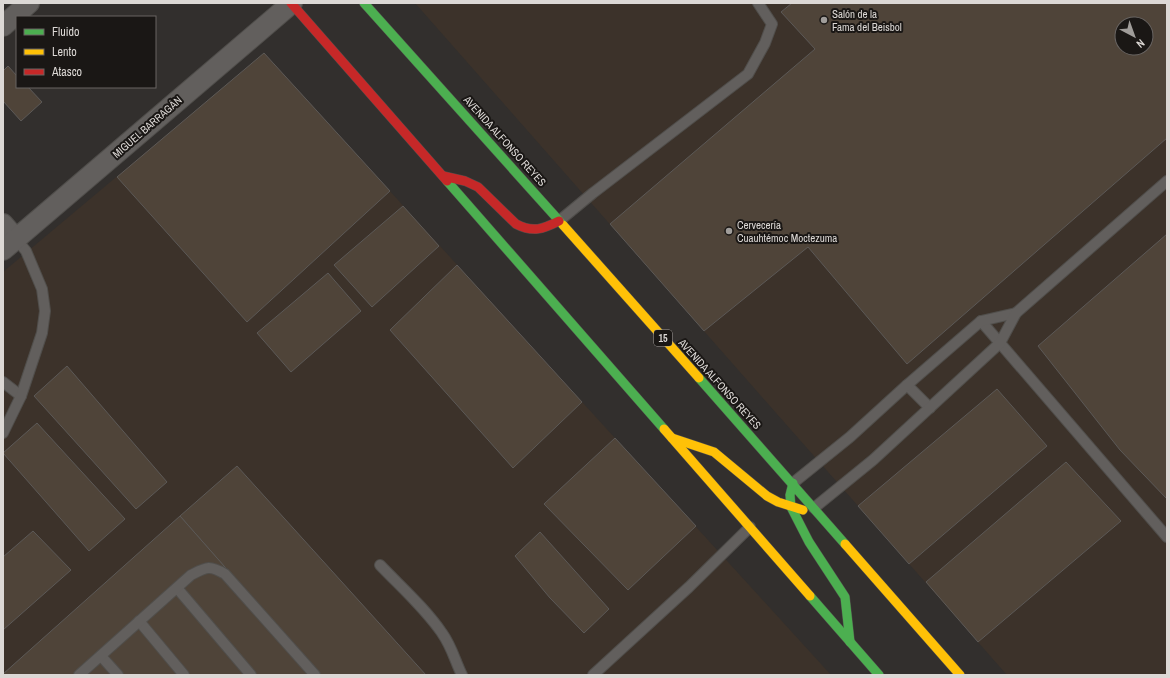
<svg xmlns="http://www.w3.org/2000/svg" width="1170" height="678" font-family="'Archivo Narrow',sans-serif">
<rect width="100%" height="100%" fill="#322f2d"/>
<g fill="#3c322a" fill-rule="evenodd">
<path d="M415 3H1167V675H1007ZM1122 24H1146V48H1122Z"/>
<path d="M264 53 831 675H3V272Z"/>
</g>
<g fill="#4f4439" stroke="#5c5957" fill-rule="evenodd">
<path d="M792 3H1167V138L907 364 808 247 704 331 610 224 815 49 781 12ZM1122 24H1146V48H1122Z"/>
<path d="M264 53 390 191 247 322 117 177Z"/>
<path d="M8 66 17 76V87H28L42 102 21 121 3 101V71Z"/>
<path d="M403 206 439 246 372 307 334 265Z"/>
<path d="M1167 234V499L1120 450 1038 346Z"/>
<path d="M457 265 582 402 513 468 390 330Z"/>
<path d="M328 273 361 311 291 372 257 333Z"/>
<path d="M67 366 167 482 136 509 34 396Z"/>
<path d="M997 389 1047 446 909 564 858 506Z"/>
<path d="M37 423 125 519 89 551 3 453Z"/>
<path d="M615 438 696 526 628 590 544 504Z"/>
<path d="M1066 462 1121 521 978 642 926 582Z"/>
<path d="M237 466 426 675H320L180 516Z"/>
<path d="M180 516 320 675H3V674Z"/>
<path d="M33 531 71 570 3 630V557Z"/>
<path d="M540 532 609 609 584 633 550 598 515 556Z"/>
</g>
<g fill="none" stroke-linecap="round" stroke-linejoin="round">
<defs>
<g id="lane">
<path d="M559 221 593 193 748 74 765 43 772 24 758 3"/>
<path d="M981 321 1167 537"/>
<path d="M3 382 21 396"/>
<path d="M907 385 930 408"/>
<path d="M3 433 21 396 42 333 45 311 42 289 26 251 16 239"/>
<path d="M793 483 850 437 907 385 981 321 1016 313"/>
<path d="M814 508 873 460 1000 343 1016 313 1167 181"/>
<path d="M380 565C401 587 425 608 442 633 452 647 455 661 462 675"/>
<path d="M177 588 251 675"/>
<path d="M139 621 184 675"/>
<path d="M101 656 118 675"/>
<path d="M79 675 191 575C207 567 209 565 225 574L315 675"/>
<path d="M593 675 689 587 750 527"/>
</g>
<g id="street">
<path d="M3 26 29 3"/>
<path d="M3 224 16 239"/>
<path d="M3 250 292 3"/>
</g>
<g id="fast">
<path d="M364 3 563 225"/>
<path d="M447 181 664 429"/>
<path d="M699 378 845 544"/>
<path d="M793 483 790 495 791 507 809 542 845 597 850 642"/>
<path d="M810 596 879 675"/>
</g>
<g id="slow">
<path d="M563 225 699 378"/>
<path d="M664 429 810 596"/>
<path d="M672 438 714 452 767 496 778 502 803 510"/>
<path d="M845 544 960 675"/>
</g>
<g id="jam">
<path d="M291 3 447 181"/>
<path d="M443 176 465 181 478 187 516 224C533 233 543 229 559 221"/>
</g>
</defs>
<use href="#lane" stroke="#504e4b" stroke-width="12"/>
<use href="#street" stroke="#504e4b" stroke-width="22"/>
<use href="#fast" stroke="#504e4b" stroke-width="10"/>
<use href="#slow" stroke="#504e4b" stroke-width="10"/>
<use href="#jam" stroke="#504e4b" stroke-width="10"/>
<use href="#lane" stroke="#625f5d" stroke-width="10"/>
<use href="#street" stroke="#625f5d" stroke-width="20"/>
<use href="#fast" stroke="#4caf50" stroke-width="9"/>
<use href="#slow" stroke="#ffc107" stroke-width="9"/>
<use href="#jam" stroke="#c62828" stroke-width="9"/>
</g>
<g fill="#a09d9a" stroke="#1a1715" stroke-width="1.5">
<circle cx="824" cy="20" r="4"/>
<circle cx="729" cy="231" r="4"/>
</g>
<g text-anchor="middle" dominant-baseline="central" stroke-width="4" stroke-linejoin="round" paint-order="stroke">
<rect fill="#1a1715" stroke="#a29e9b" stroke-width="1" x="654" y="330" width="18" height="16" rx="3"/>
<g font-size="10" font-weight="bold" fill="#dcd8d5">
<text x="663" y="338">15</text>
</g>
<g font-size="11" fill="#dcd8d5" stroke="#1a1715" text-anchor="start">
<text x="832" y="14">Salón de la<tspan x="832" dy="13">Fama del Beisbol</tspan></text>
<text x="737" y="225">Cervecería<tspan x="737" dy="13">Cuauhtémoc Moctezuma</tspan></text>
</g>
<g font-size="11" fill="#dcd8d5" stroke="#1a1715">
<text transform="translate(147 127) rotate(-41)">MIGUEL BARRAGÁN</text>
<text transform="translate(505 141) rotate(48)">AVENIDA ALFONSO REYES</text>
<text transform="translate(720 384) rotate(48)">AVENIDA ALFONSO REYES</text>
</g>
</g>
<rect width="1170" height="678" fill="none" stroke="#dcd8d5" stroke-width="8"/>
<rect x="16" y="16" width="140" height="72" fill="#1a1715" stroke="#686462"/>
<rect x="24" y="29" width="20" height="6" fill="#4caf50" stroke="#686462"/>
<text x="52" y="36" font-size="12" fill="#dcd8d5">Fluido</text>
<rect x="24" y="49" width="20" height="6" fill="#ffc107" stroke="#686462"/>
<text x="52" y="56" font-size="12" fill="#dcd8d5">Lento</text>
<rect x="24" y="69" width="20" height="6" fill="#c62828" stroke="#686462"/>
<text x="52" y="76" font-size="12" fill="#dcd8d5">Atasco</text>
<g transform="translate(1134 36) rotate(139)"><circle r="19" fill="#1a1715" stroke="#686462"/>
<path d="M0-3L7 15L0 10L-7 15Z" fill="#a09d9a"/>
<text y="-6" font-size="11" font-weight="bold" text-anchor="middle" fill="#dcd8d5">N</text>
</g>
</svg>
